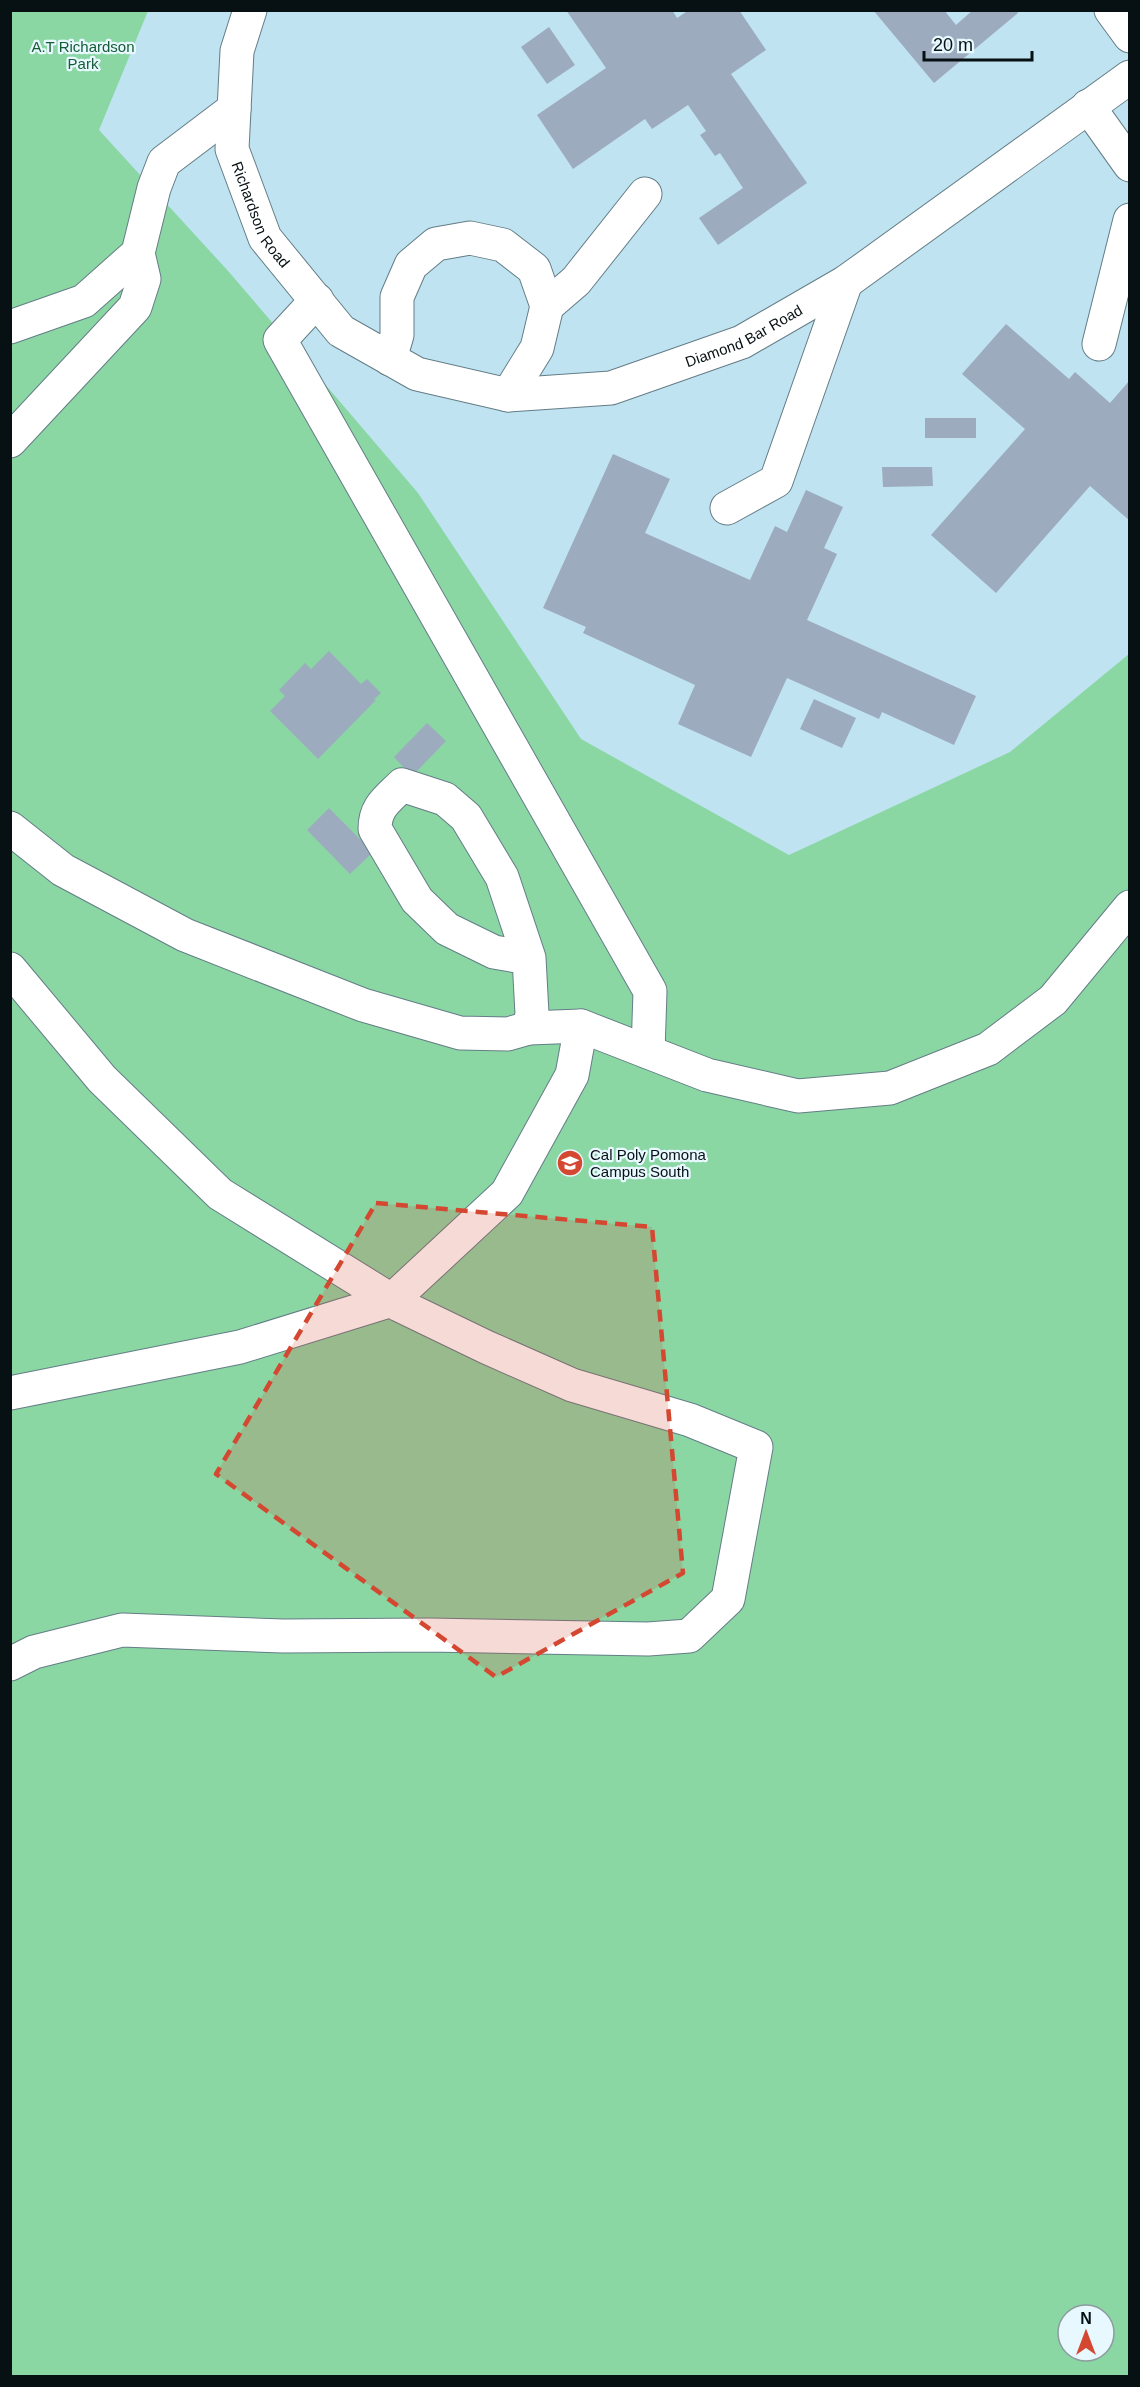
<svg xmlns="http://www.w3.org/2000/svg" width="1140" height="2387" font-family="Helvetica,sans-serif">
<rect width="100%" height="100%" fill="#d1edf7"/>
<path fill="#bfe3f1" fill-rule="evenodd" d="M11 11H1129V2376H11ZM1068 2315H1104V2351H1068Z"/>
<path fill="#8ad7a4" fill-rule="evenodd" d="M11 11H148L99 130 229 272 418 493 581 739 789 855 1010 752 1129 654V2376H11ZM1068 2315H1104V2351H1068Z"/>
<g fill="#9dabbf">
<path d="M566 10H672L677 18 689 10H739L766 50 731 74 807 183 718 245 699 218 743 188 720 153 715 156 700 135 706 131 688 105 652 129 645 119 573 169 537 115 606 68Z"/>
<path d="M873 10H944L956 25 973 10H1016L1018 13 934 83Z"/>
<path d="M549 27 575 65 547 84 521 47Z"/>
<path d="M1006 324 1069 379 1075 372 1110 403 1130 380V521L1090 486 996 593 931 535 1025 429 962 374Z"/>
<rect x="925" y="418" width="51" height="20"/>
<path d="M613 454 670 479 645 533 750 580 775 526 787 532 806 490 843 507 824 548 837 554 807 620 976 696 954 745 882 712 879 719 787 678 751 757 678 724 695 685 583 633 586 627 543 608Z"/>
<path d="M882 467H932L933 486 883 487Z"/>
<path d="M329 651 361 684 367 679 381 693 374 699 376 700 318 759 270 711 285 696 279 690 305 663 311 669Z"/>
<path d="M814 699 856 718 842 748 800 729Z"/>
<path d="M427 723 446 741 417 771H407L394 757Z"/>
<path d="M329 808 373 852 350 874 307 830Z"/>
</g>
<g fill="none" stroke-linecap="round" stroke-linejoin="round">
<defs>
<g id="minor">
<path id="s1" d="M250 10 237 51 232 149 265 238 341 331 417 374 508 395 611 388 742 342 846 282 1130 77"/>
<path d="M1111 10 1130 36"/>
<path d="M1088 106 1130 165"/>
<path d="M317 300 280 340 650 991 648 1052"/>
<path d="M547 306 576 281 645 194"/>
<path d="M10 327 84 301 138 253 154 188 164 162 234 109"/>
<path d="M1099 344 1130 220"/>
<path d="M390 359 397 335V297L411 265 436 244 470 238 503 245 534 269 547 306 537 348 508 395"/>
<path d="M10 441 135 307 144 279 138 253"/>
<path d="M727 508 776 481 846 282"/>
<path d="M10 828 63 870 185 935 363 1005 460 1033 508 1034 529 1028 581 1026 707 1075 798 1096 890 1088 988 1049 1053 1000 1130 907"/>
<path d="M10 969 102 1079 220 1194 399 1305 486 1347 572 1385 690 1420 756 1447 728 1599 689 1636 648 1639 429 1635 283 1636 122 1630 34 1652 10 1664"/>
<path d="M529 1028 532 1014 529 958 502 877 466 817 445 799 402 785C387 800 375 807 375 829L417 900 447 929 494 952 529 958"/>
<path d="M10 1393 240 1347 392 1300 507 1193 572 1075 581 1026"/>
</g>
</defs>
<use href="#minor" stroke="#647d86" stroke-width="35"/>
<use href="#minor" stroke="#fff" stroke-width="33"/>
</g>
<path fill="#d44832" fill-opacity="0.2" stroke="#d44832" stroke-width="4.5" stroke-dasharray="12 8" stroke-linejoin="round" d="M376 1203 652 1227 683 1573 496 1677 216 1474Z"/>
<defs>
<symbol id="university-disc" viewBox="-11 -11 22 22"><circle r="9.5" fill="#d44832" stroke="#e7f8fe"/><path d="M0-5L7-2L0 1L-7-2ZM-4 1L0 2.5L4 1V4Q0 6-4 4Z" fill="#fff"/></symbol>
</defs>
<g fill-rule="evenodd">
<use href="#university-disc" x="555" y="1148" width="30" height="30"/>
</g>
<g text-anchor="middle" dominant-baseline="central" stroke-width="4.5" stroke-linejoin="round" paint-order="stroke">
<g font-size="15" fill="#155c35" stroke="#e7f8fe">
<text x="83" y="46">A.T Richardson<tspan x="83" dy="17">Park</tspan></text>
</g>
<g font-size="15" fill="#071114" stroke="#e7f8fe">
<text stroke="none"><textPath href="#s1" startOffset="213">Richardson Road</textPath></text>
<text stroke="none"><textPath href="#s1" startOffset="783">Diamond Bar Road</textPath></text>
</g>
<g font-size="15" fill="#071114" stroke="#e7f8fe" text-anchor="start">
<text x="590" y="1154">Cal Poly Pomona<tspan x="590" dy="17">Campus South</tspan></text>
</g>
</g>
<rect width="1140" height="2387" fill="none" stroke="#071114" stroke-width="24"/>
<g transform="translate(1086 2333)"><circle r="28" fill="#e7f8fe" stroke="#8d9ca0" stroke-width="1.5"/>
<path d="M0-4.5L10 22L0 15L-10 22Z" fill="#d44832"/>
<text y="-9" font-size="16" font-weight="bold" text-anchor="middle" fill="#071114">N</text>
</g>
<path d="M924 51v9h108v-9" fill="none" stroke="#071114" stroke-width="3"/>
<text x="933" y="51" font-size="18" fill="#071114" stroke="#e7f8fe" stroke-width="4.5" paint-order="stroke">20 m</text>
</svg>
